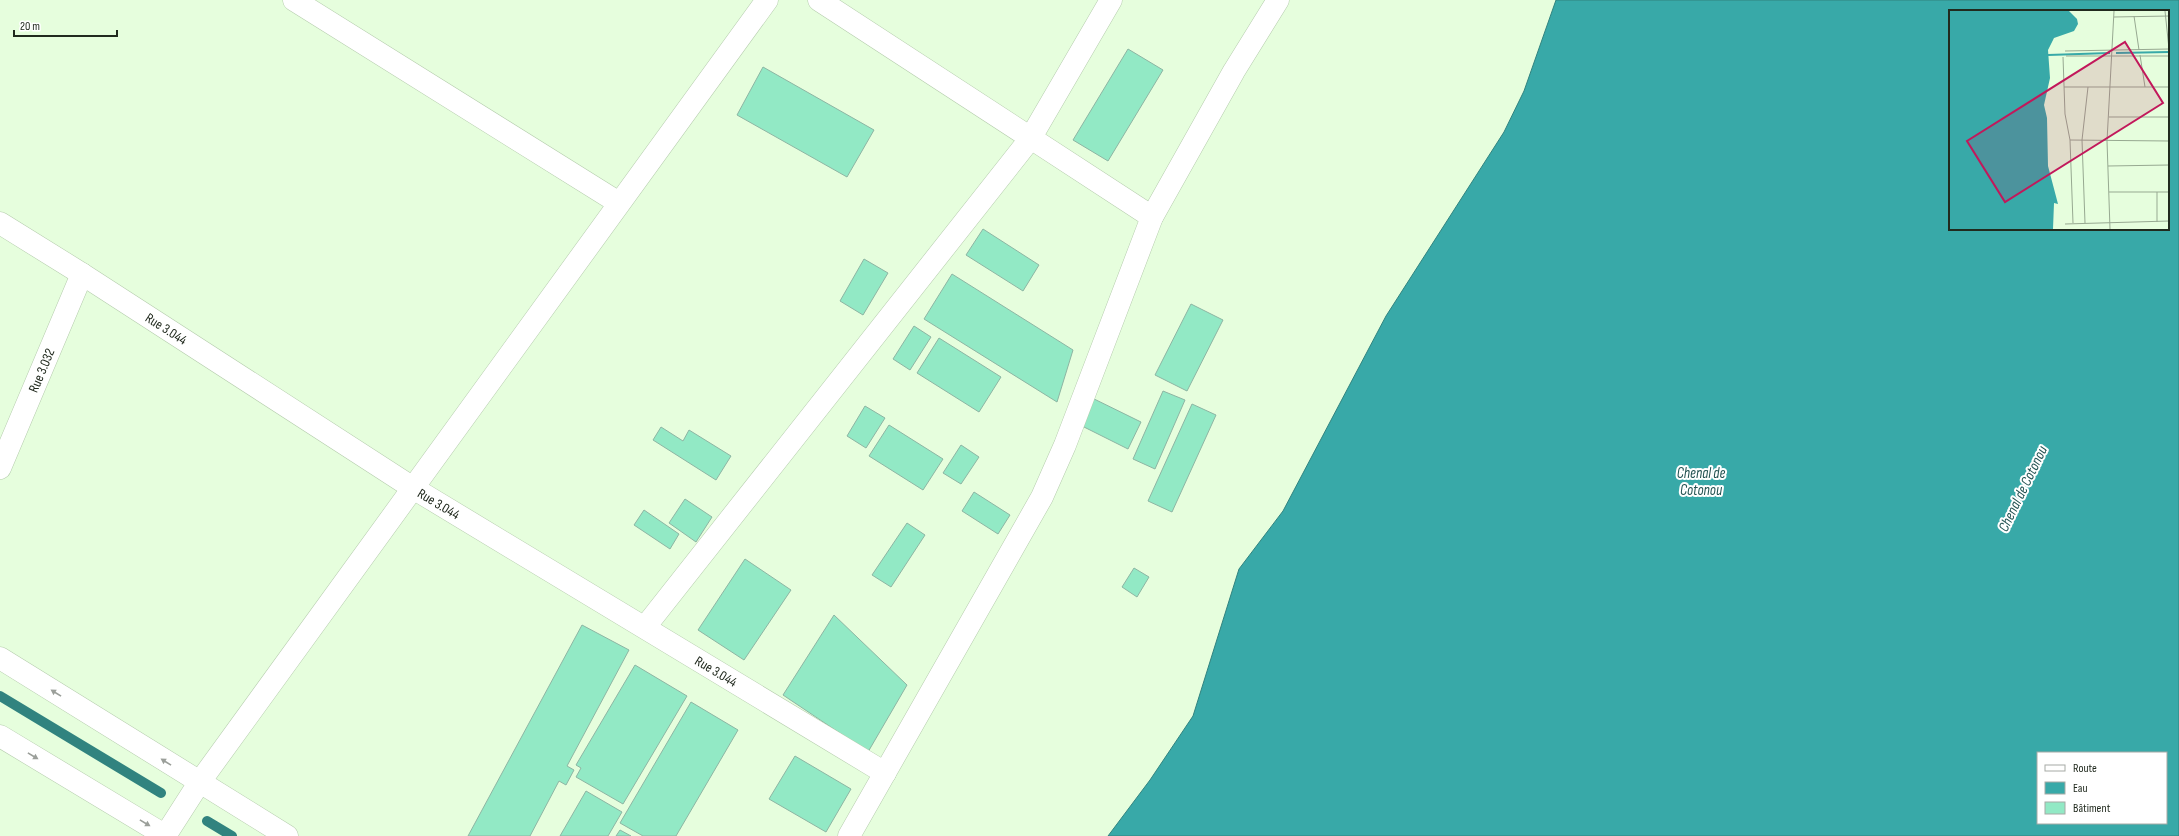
<svg xmlns="http://www.w3.org/2000/svg" width="2179" height="836" font-family="'Sofia Sans Condensed',sans-serif">
<rect width="100%" height="100%" fill="#e6fedd"/>
<path fill="#38a9a8" stroke="#31837f" fill-rule="evenodd" d="M1556 0H2179V836H1108L1150 780 1193 716 1239 569 1283 511 1386 316 1504 132 1524 91ZM1950 11H2168V229H1950ZM2038 753H2166V823H2038Z"/>
<g fill="none" stroke-linecap="round" stroke-linejoin="round">
<g stroke="#31837f" stroke-width="10">
<path d="M0 696 161 793"/>
<path d="M207 821 232 836"/>
</g>
</g>
<g fill="#92e9c5" stroke="#8db5a3">
<path d="M1128 49 1163 70 1108 161 1073 140Z"/>
<path d="M763 67 874 130 847 177 737 115Z"/>
<path d="M983 229 1039 265 1023 291 966 255Z"/>
<path d="M864 259 888 273 863 315 840 301Z"/>
<path d="M952 274 1073 350 1057 402 924 319Z"/>
<path d="M1191 304 1223 320 1187 391 1155 375Z"/>
<path d="M914 326 931 337 910 370 893 359Z"/>
<path d="M939 338 1001 377 979 412 917 373Z"/>
<path d="M1163 391 1185 400 1155 469 1133 459Z"/>
<path d="M1086 395 1141 422 1128 449 1074 422Z"/>
<path d="M1192 404 1216 415 1172 512 1148 501Z"/>
<path d="M865 406 885 418 866 448 847 436Z"/>
<path d="M889 425 943 459 923 490 869 456Z"/>
<path d="M661 427 683 441 689 430 731 456 716 480 653 440Z"/>
<path d="M961 445 979 457 961 484 943 473Z"/>
<path d="M974 492 1010 515 998 534 962 511Z"/>
<path d="M685 499 712 517 696 542 669 523Z"/>
<path d="M644 510 679 534 670 549 634 525Z"/>
<path d="M907 523 925 535 891 587 872 575Z"/>
<path d="M745 559 791 590 744 660 698 630Z"/>
<path d="M1134 568 1149 577 1137 597 1122 587Z"/>
<path d="M834 615 907 685 868 752 783 695Z"/>
<path d="M582 625 629 650 567 766 574 770 566 785 559 781 530 836H468Z"/>
<path d="M635 665 687 696 623 804 576 777 581 768 576 765Z"/>
<path d="M691 702 738 730 676 836H643L620 823Z"/>
<path d="M795 756 851 789 826 832 769 799Z"/>
<path d="M586 791 622 812 608 836H560Z"/>
<path d="M620 830 631 836H616Z"/>
</g>
<g fill="none" stroke-linecap="round" stroke-linejoin="round">
<defs>
<g id="minor">
<path d="M294 0 619 203"/>
<path d="M819 0 1152 217"/>
<path id="s1" d="M0 223 82 274 413 488 885 773"/>
<path id="s2" d="M0 468 82 274"/>
<path d="M645 627 1030 139 1111 0"/>
<path d="M165 836 199 783 767 0"/>
<path d="M849 836 1042 497 1065 445 1152 217 1234 71 1278 0"/>
</g>
<g id="tertiary">
<path d="M0 658 287 836"/>
<path d="M0 736 166 836"/>
</g>
</defs>
<use href="#minor" stroke="#b5ccad" stroke-width="23"/>
<use href="#tertiary" stroke="#b5ccad" stroke-width="23"/>
<use href="#minor" stroke="#fff" stroke-width="22"/>
<use href="#tertiary" stroke="#fff" stroke-width="22"/>
</g>
<defs><path id="oneway-solid" d="M-6-.8H1V-3.2L6.5 0L1 3.2V.8H-6Z"/></defs>
<g fill="#9b9f9a">
<use href="#oneway-solid" transform="translate(56 693) rotate(-148)"/>
<use href="#oneway-solid" transform="translate(33 756) rotate(31)"/>
<use href="#oneway-solid" transform="translate(166 762) rotate(-148)"/>
<use href="#oneway-solid" transform="translate(145 823) rotate(31)"/>
</g>
<g text-anchor="middle" dominant-baseline="central" stroke-width="4" stroke-linejoin="round" paint-order="stroke">
<g font-size="14" fill="#212a1e" stroke="#fff">
<text stroke="none"><textPath href="#s1" startOffset="197">Rue 3.044</textPath></text>
<text stroke="none"><textPath href="#s2" startOffset="106">Rue 3.032</textPath></text>
<text stroke="none"><textPath href="#s1" startOffset="521">Rue 3.044</textPath></text>
<text stroke="none"><textPath href="#s1" startOffset="845">Rue 3.044</textPath></text>
</g>
<g font-size="15" font-style="italic" fill="#225251" stroke="#fff">
<text x="1701" y="473">Chenal de<tspan x="1701" dy="17">Cotonou</tspan></text>
<text transform="translate(2023 489) rotate(-64)">Chenal de Cotonou</text>
</g>
</g>
<g transform="translate(1949 10)">
<rect width="220" height="220" fill="#e6fedd"/>
<path d="M0 1H120L128 9 129 14 125 21 105 28 99 40 101 68 95 95 98 108 99 156 109 194 105 193 104 219H0Z" fill="#38a9a8"/>
<path fill="none" stroke="#38a9a8" stroke-width="2" d="M167 43 220 42M99 45 161 43"/>
<path fill="none" stroke="#97a991" stroke-width="1" d="M216 1 220 39M185 6 190 40M165 7 220 6M116 41 220 39M191 45 196 77M117 46H220M114 47 116 104 121 130 124 213M115 77H220M160 107H220M121 130 220 131M159 156 220 155M160 182H220M208 182V212M136 213 133 130 139 77M116 214 220 211M161 219 158 131 165 1"/>
<path fill="#c2185b" fill-opacity="0.15" stroke="#c2185b" stroke-width="2" d="M176 32 214 93 56 192 18 131Z"/>
<rect width="220" height="220" fill="none" stroke="#212a1e" stroke-width="2"/>
</g>
<rect x="2037" y="752" width="130" height="72" fill="#ffffff" stroke="#a6aaa5"/>
<rect x="2045" y="765" width="20" height="6" fill="#ffffff" stroke="#a6aaa5"/>
<text x="2073" y="772" font-size="12" fill="#212a1e">Route</text>
<rect x="2045" y="782" width="20" height="12" fill="#38a9a8" stroke="#a6aaa5"/>
<text x="2073" y="792" font-size="12" fill="#212a1e">Eau</text>
<rect x="2045" y="802" width="20" height="12" fill="#92e9c5" stroke="#a6aaa5"/>
<text x="2073" y="812" font-size="12" fill="#212a1e">Bâtiment</text>
<path d="M14 30v6h103v-6" fill="none" stroke="#212a1e" stroke-width="2"/>
<text x="20" y="30" font-size="12" fill="#212a1e" stroke="#ffffff" stroke-width="3" paint-order="stroke">20 m</text>
</svg>
